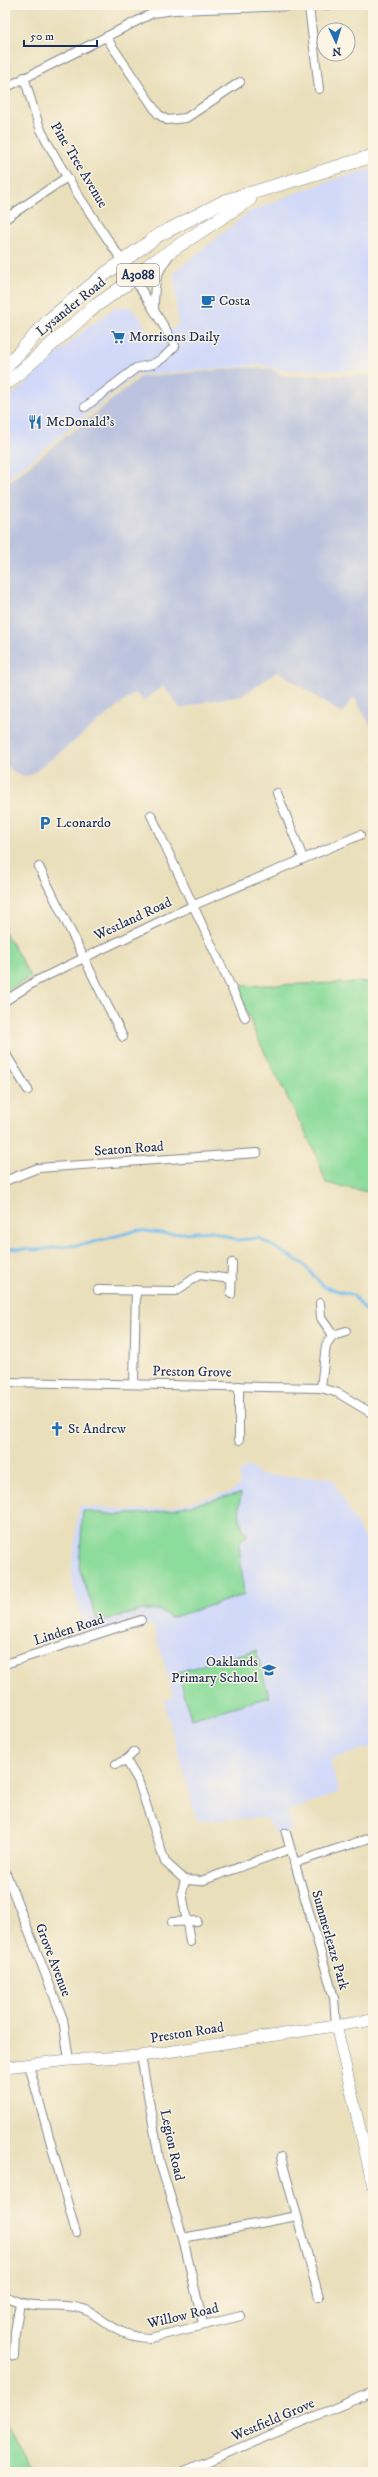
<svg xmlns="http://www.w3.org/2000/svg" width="378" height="2477" font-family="'IM FELL DW Pica',serif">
<rect width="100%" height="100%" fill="#fcf5e5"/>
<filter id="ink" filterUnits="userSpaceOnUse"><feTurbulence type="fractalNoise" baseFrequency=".025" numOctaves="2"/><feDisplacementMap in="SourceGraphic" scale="8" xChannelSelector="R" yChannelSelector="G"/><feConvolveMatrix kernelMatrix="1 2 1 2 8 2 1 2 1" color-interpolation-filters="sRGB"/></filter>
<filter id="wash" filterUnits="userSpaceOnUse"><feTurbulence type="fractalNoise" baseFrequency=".012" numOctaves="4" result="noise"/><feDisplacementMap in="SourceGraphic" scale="16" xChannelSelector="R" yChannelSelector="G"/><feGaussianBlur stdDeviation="0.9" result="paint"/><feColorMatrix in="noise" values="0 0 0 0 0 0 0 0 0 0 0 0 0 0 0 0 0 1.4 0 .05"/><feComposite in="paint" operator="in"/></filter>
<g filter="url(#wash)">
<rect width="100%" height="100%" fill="#eadfbb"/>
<g fill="#d1d9f9">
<path d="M373 169V371L280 370 263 365 136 375 8 478 5 474V402L84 330 116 307 127 306 136 312 154 340 178 325 174 272 249 212 295 193 348 175Z"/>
<path d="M249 1466 260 1475 332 1478 373 1555V1746L330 1760 339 1792 288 1812 293 1830 277 1835 267 1820 261 1818 197 1821 164 1701 173 1696 153 1624 88 1644 71 1576 79 1506 128 1510 166 1508 232 1491 240 1484 239 1473Z"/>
</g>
<path fill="#bbc3de" d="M244 368 271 369 283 376 373 375V729L354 697 342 714 278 671 242 696 207 701 181 709 163 686 144 701 135 693 31 775 24 776 16 773 5 765V485L141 377Z"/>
<g fill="#8cdc9b" stroke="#54867c">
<path d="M5 932 31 977 5 992Z"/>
<path d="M373 982V1193L326 1183 316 1154 256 1035 237 986Z"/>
<path d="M241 1493C239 1508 237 1522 247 1535L239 1544 244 1595 170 1618 160 1610H144L98 1622 79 1568 83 1511 117 1515 160 1512Z"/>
<path d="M256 1650 269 1697 191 1719 178 1672Z"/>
<path d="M5 2423 32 2472H5Z"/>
</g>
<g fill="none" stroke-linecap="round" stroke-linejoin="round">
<path stroke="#76bded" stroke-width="3" d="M5 1248 37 1250 86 1244 138 1230 168 1234 212 1231 237 1240 259 1238 303 1264 324 1287 353 1295 373 1319"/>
</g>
</g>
<g filter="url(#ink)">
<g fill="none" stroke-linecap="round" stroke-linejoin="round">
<defs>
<g id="street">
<path d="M309 7 319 89"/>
<path d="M106 37 158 114 167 120 186 118 240 82"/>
<path d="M24 77C30 95 34 115 42 132 80 207 135 272 175 346L163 358 153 364 136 368 85 407"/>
<path d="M5 88 153 13 174 10 329 5"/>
<path d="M5 219 67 177"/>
<path d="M154 310C154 287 154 275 169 256"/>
<path d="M277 793 303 858"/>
<path d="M151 815 245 1017"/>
<path d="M39 867 123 1037"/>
<path d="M5 1001 36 981 194 905 360 835"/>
<path d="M5 1053 28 1090"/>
<path d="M5 1181 38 1168 257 1153"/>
<path d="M98 1290 176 1291 199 1275 232 1279"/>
<path d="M231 1294 232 1263"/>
<path d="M320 1303 321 1318 333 1335"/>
<path d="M5 1382 321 1388 338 1393 373 1414"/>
<path d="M134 1384 136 1290"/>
<path d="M239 1386V1440"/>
<path d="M321 1388 326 1345 333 1335 346 1331"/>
<path d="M5 1664 141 1620"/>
<path d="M126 1760 134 1752"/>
<path d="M116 1764 126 1760 138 1780 165 1862 185 1880 201 1881 290 1849"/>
<path d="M286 1833 334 1998 336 2025"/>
<path d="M294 1863 373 1837"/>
<path d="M5 1871 63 2019 69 2060"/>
<path d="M185 1880 182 1892 190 1942"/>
<path d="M172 1922 197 1921"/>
<path d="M141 2056 160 2163 183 2238 203 2324"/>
<path d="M29 2065 76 2233"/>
<path d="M281 2157 319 2297"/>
<path d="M183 2238 297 2216"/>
<path d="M5 2296C38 2313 55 2300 83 2309 89 2310 94 2315 99 2318 116 2330 130 2338 150 2338L241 2316"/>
<path d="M14 2356 15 2332 20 2303"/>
<path d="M182 2472 373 2392"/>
</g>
<g id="secondary">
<path d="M336 2025 373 2186"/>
<path d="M5 2067 69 2060 141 2056 373 2020"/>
</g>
<g id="primary">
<path d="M5 368 49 320 105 274 159 235 225 201 373 156"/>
<path d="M5 382 10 381 94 307 135 278 149 265 250 199"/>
</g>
</defs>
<use href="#street" stroke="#82878c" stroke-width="10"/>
<use href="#secondary" stroke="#82878c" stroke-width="12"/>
<use href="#primary" stroke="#82878c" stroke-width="14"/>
<use href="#street" stroke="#fff" stroke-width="8"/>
<use href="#secondary" stroke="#fff" stroke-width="11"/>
<use href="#primary" stroke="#fff" stroke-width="13"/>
</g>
</g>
<defs>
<symbol id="cafe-bare" viewBox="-9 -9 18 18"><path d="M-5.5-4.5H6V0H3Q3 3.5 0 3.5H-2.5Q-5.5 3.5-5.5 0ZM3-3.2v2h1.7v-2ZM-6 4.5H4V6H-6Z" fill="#1f6fb2" stroke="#fcf5e5" stroke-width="2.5" paint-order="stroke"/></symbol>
<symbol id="supermarket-bare" viewBox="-9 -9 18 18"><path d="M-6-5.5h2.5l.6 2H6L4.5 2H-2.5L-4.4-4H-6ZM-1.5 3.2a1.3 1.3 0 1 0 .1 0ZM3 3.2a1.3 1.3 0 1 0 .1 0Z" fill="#1f6fb2" stroke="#fcf5e5" stroke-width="2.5" paint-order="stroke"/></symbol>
<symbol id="restaurant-bare" viewBox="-9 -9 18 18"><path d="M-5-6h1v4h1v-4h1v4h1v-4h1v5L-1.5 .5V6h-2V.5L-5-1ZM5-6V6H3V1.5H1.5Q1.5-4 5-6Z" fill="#1f6fb2" stroke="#fcf5e5" stroke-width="2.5" paint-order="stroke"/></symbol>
<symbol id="parking-bare" viewBox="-9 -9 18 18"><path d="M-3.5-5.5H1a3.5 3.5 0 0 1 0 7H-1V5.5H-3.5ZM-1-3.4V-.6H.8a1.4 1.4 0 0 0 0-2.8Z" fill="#1f6fb2" stroke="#fcf5e5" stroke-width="2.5" paint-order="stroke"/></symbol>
<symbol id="church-bare" viewBox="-9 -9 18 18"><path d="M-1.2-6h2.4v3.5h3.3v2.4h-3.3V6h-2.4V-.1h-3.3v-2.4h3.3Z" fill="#1f6fb2" stroke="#fcf5e5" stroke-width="2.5" paint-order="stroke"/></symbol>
<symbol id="school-bare" viewBox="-9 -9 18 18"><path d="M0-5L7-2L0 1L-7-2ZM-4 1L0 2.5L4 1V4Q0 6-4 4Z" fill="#1f6fb2" stroke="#fcf5e5" stroke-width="2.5" paint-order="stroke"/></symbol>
</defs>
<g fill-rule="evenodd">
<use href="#cafe-bare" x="198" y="291" width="20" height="20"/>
<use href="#supermarket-bare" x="108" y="327" width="20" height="20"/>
<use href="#restaurant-bare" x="25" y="412" width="20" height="20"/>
<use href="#parking-bare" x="35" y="813" width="20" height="20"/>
<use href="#church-bare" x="47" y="1419" width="20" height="20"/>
<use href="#school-bare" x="259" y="1660" width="20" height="20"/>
</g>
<g text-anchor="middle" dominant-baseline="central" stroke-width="3" stroke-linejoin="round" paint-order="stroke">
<rect fill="#fcf5e5" stroke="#5e6a86" stroke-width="1" x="117" y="264" width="42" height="22" rx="3"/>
<g font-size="13" font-weight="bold" fill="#1b2f5e">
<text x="138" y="275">A3088</text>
</g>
<g font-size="14" fill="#1b2f5e" stroke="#fcf5e5">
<text transform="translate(79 165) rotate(59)">Pine Tree Avenue</text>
<text transform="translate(71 307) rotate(-39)">Lysander Road</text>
<text transform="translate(133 919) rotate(-25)">Westland Road</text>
<text transform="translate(129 1149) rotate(-4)">Seaton Road</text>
<text transform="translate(192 1372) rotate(1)">Preston Grove</text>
<text transform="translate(69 1630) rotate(-18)">Linden Road</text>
<text transform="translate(330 1940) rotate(74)">Summerleaze Park</text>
<text transform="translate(53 1960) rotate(69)">Grove Avenue</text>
<text transform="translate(187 2033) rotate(-9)">Preston Road</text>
<text transform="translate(172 2145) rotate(78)">Legion Road</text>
<text transform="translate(183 2316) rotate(-13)">Willow Road</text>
<text transform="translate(273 2420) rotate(-23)">Westfield Grove</text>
</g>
<g font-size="14" fill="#1b2f5e" stroke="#fcf5e5" text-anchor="start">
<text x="219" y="301">Costa</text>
<text x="129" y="337">Morrisons Daily</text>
<text x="46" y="422">McDonald's</text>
<text x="56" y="823">Leonardo</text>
<text x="68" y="1429">St Andrew</text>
<text x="258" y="1662" text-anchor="end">Oaklands<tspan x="258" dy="16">Primary School</tspan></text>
</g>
</g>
<rect width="378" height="2477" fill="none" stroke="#fcf5e5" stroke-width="20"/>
<g transform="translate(336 42) rotate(176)"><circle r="19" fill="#fcf5e5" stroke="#a2a6af"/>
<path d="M0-3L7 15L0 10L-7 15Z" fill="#1f6fb2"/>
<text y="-6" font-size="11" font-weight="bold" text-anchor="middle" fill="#1b2f5e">N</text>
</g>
<path d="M24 40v6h73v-6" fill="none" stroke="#1b2f5e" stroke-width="2"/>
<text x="30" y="40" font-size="12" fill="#1b2f5e" stroke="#fcf5e5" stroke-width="3" paint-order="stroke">50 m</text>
</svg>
